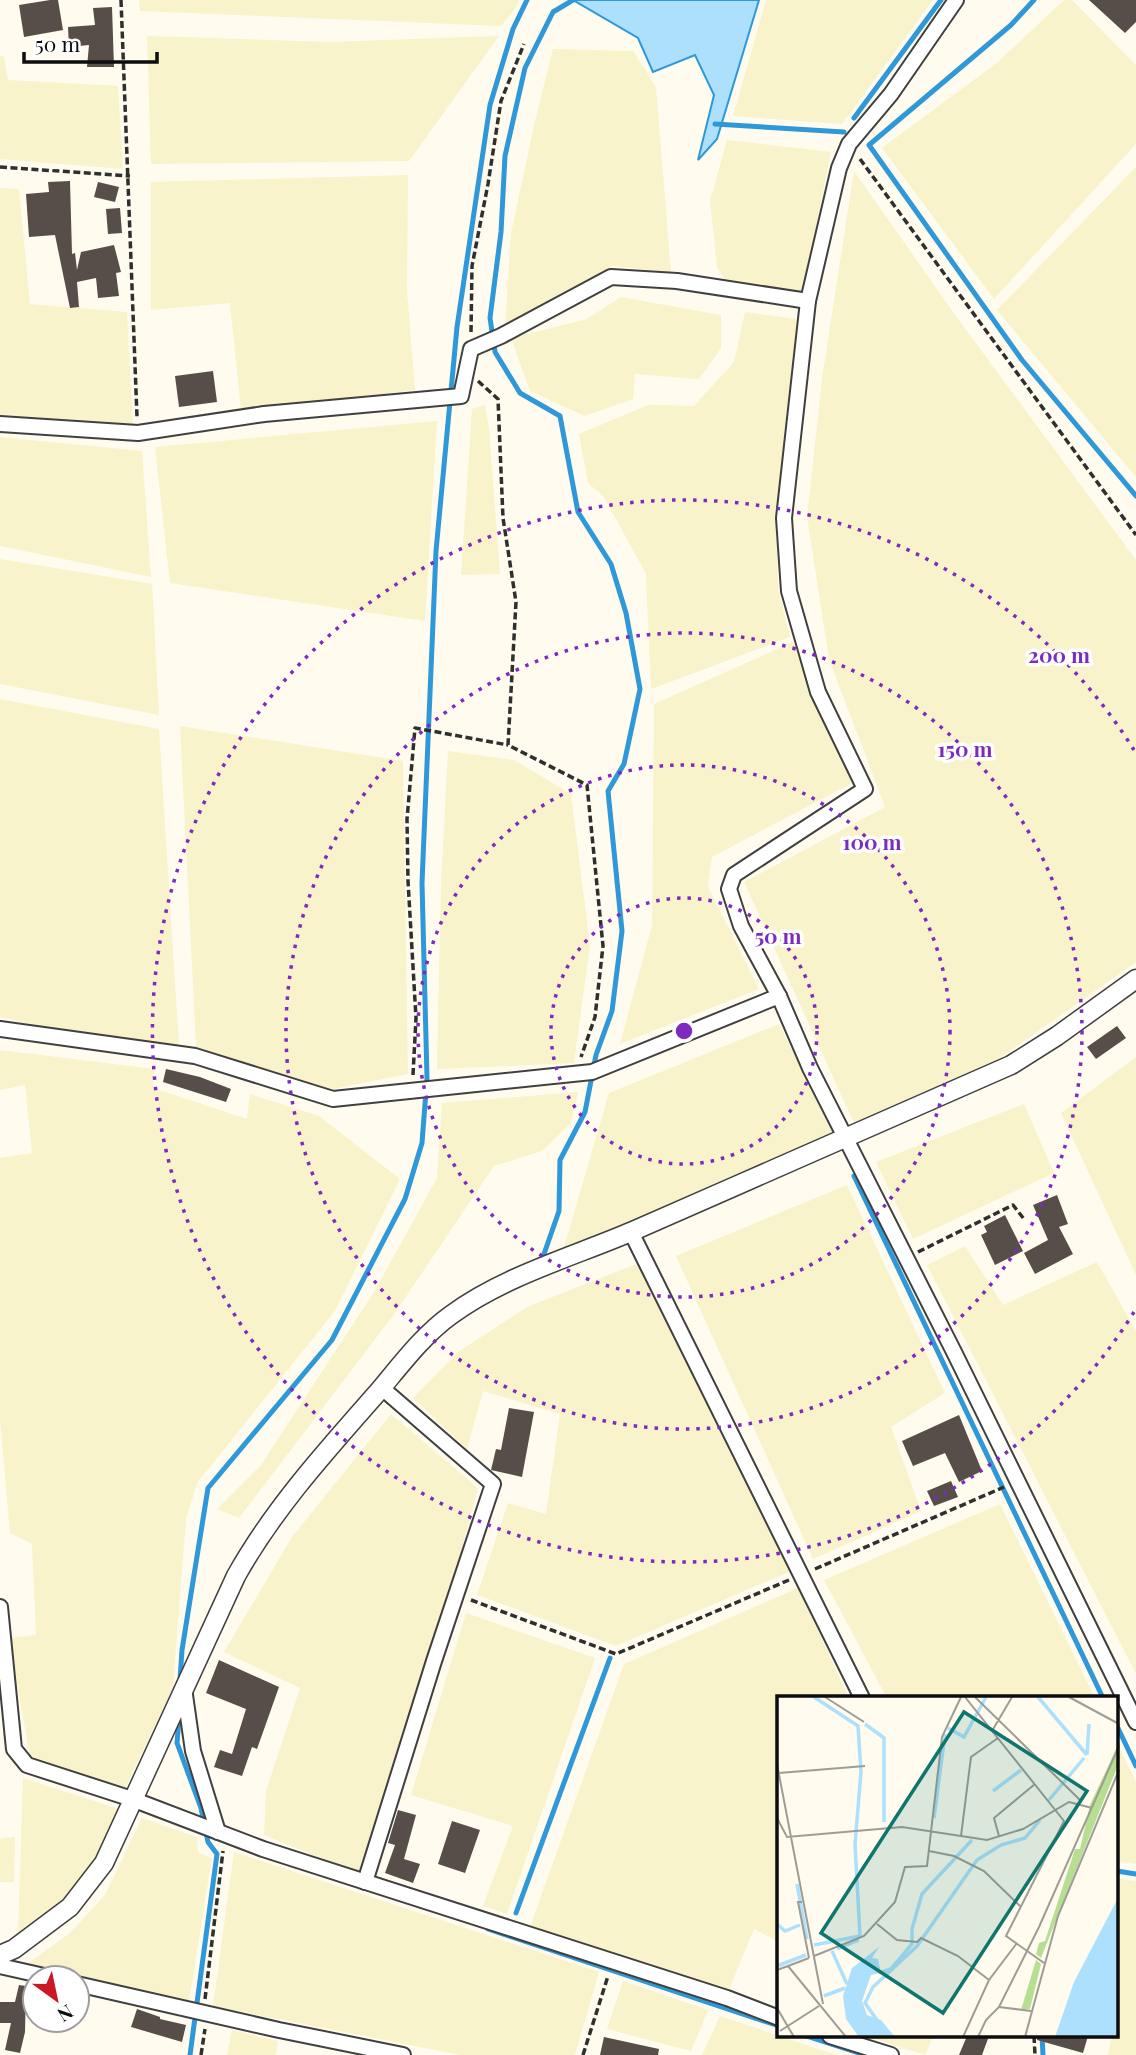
<svg xmlns="http://www.w3.org/2000/svg" width="1136" height="2055" font-family="'Playfair Display',serif">
<rect width="100%" height="100%" fill="#fffbee"/>
<g fill="#f8f3cb">
<path d="M139 0H519L515 9 501 26 140 11Z"/>
<path d="M766 0H933L842 124 733 116Z"/>
<path d="M1064 0H1072L1136 65V144L994 299 882 148 998 62Z"/>
<path d="M147 36 329 42 499 36 409 161 151 164Z"/>
<path d="M553 49 633 51 656 87 671 272 612 266 505 326 511 233 535 121Z"/>
<path d="M0 56H4L8 80 118 86 123 169 0 159Z"/>
<path d="M727 140 831 152 803 293 726 282 717 267 710 201Z"/>
<path d="M1136 167V477L997 310Z"/>
<path d="M854 171 958 319 1136 560V962L1000 1058 854 1123 744 882 885 807 829 659 807 517 822 379Z"/>
<path d="M408 175 407 291 415 390 241 411 230 303 151 310V182Z"/>
<path d="M0 188 19 189 30 304 127 312 133 428 0 418Z"/>
<path d="M621 297 721 315V348L699 379 635 374 633 399 585 416 530 391 511 338 587 319Z"/>
<path d="M745 312 797 319 781 463 777 545 778 589 790 637 651 689 646 574 604 497 588 483 579 434 648 405 694 406 734 362Z"/>
<path d="M485 405 489 429 500 574 461 575 472 409Z"/>
<path d="M437 421 425 621 170 583 155 447Z"/>
<path d="M0 437 142 451 151 577 0 546Z"/>
<path d="M0 559 152 584 159 715 0 684Z"/>
<path d="M793 642 852 783 712 857 708 887 759 989 620 1044 652 925 654 704Z"/>
<path d="M0 699 159 729 179 1045 69 1032 0 1017Z"/>
<path d="M180 726 403 761 408 1074 328 1090 196 1047Z"/>
<path d="M448 751 514 760 571 794 590 945 574 1063 437 1069 441 884Z"/>
<path d="M779 1024 835 1136 562 1254 609 1093Z"/>
<path d="M0 1050 154 1069 153 1088 247 1119 250 1094 319 1116 400 1179 335 1311 197 1483 186 1519 173 1687 124 1791 30 1757 9 1638 36 1635 32 1544 10 1533 0 1419V1158L32 1153 25 1085 0 1090Z"/>
<path d="M1136 1057V1275L1061 1113Z"/>
<path d="M578 1092 571 1123 542 1151 494 1166 395 1313 239 1518 217 1509 261 1465 374 1292 437 1178 442 1103Z"/>
<path d="M1024 1104 1054 1173 913 1239 876 1162Z"/>
<path d="M847 1185 945 1393 891 1427 921 1511 813 1559 676 1256Z"/>
<path d="M965 1246 1003 1305 1097 1262 1136 1331V1674L927 1265Z"/>
<path d="M639 1263 791 1571 616 1646 477 1595 508 1503 546 1514 560 1414 483 1391 467 1449 413 1398 458 1352 527 1307Z"/>
<path d="M391 1414 478 1488 450 1593 361 1875 264 1835 266 1791 300 1688 224 1652 292 1537Z"/>
<path d="M1000 1504 1095 1698H887L824 1580Z"/>
<path d="M798 1588 849 1698H779V1942L754 1929 728 1992 530 1927 624 1664Z"/>
<path d="M466 1613 595 1658 507 1914 483 1906 513 1826 411 1795Z"/>
<path d="M1117 1743 1136 1782V1864L1117 1861Z"/>
<path d="M23 1778 119 1809 95 1858 76 1891 54 1912 18 1935Z"/>
<path d="M142 1818 197 1837 198 1852 212 1858 189 2001 26 1965 70 1933 105 1895Z"/>
<path d="M15 1837 14 1882H0V1839Z"/>
<path d="M234 1852 599 1972 575 2055H460L213 2006Z"/>
<path d="M1117 1879 1136 1881V2055H1108L1112 2036H1117Z"/>
<path d="M623 1981 708 2010 691 2051 607 2029Z"/>
<path d="M720 2016 836 2055H702Z"/>
<path d="M232 2030 278 2041 276 2055H227Z"/>
<path d="M866 2036H933L925 2055Z"/>
</g>
<path fill="#ade0fc" stroke="#2e98d9" stroke-width="2" d="M573 0H759L717 139 698 160 714 95 695 55 653 72 638 38Z"/>
<g fill="none" stroke-linecap="round" stroke-linejoin="round">
<g stroke="#2e98d9" stroke-width="5">
<path d="M1034 0 1011 25 869 145 1022 360 1136 496"/>
<path d="M854 118 941 0"/>
<path d="M715 124 844 132"/>
<path d="M854 1176 1103 1698"/>
<path d="M544 1254 559 1211 560 1160 585 1112 596 1055 612 1011 622 931 608 791 624 764 640 689 626 613 611 564 578 512 560 416 520 393 495 352 490 318 501 232 505 156 525 68 553 12 573 0"/>
<path d="M180 1680 182 1650 208 1488 332 1340 405 1199 422 1143 427 1078 422 883 436 551 457 327 490 105 513 29 527 0"/>
<path d="M179 1718 177 1743 201 1808 208 1842 217 1854 190 2055"/>
<path d="M1117 1726 1136 1766"/>
<path d="M1117 1871 1136 1874"/>
<path d="M516 1913 610 1658"/>
<path d="M488 1929 779 2026"/>
<path d="M807 2036 865 2055"/>
<path d="M1042 2036 1043 2055"/>
</g>
</g>
<g fill="#574e49">
<path d="M50 0H58L63 30 24 37 19 5Z"/>
<path d="M1089 0H1136V22L1125 33Z"/>
<path d="M112 7 114 67H87L89 45 69 47 68 27 95 25 93 8Z"/>
<path d="M70 181 72 254 75 253 77 270 81 252 114 245 121 272 116 273 119 296 98 298 96 278 77 282 79 307 70 308 55 235 29 237 26 194 49 192 48 182Z"/>
<path d="M98 182 119 187 115 202 94 197Z"/>
<path d="M120 208 122 233 108 234 106 209Z"/>
<path d="M213 371 217 402 179 407 175 376Z"/>
<path d="M1117 1026 1126 1038 1096 1059 1087 1047Z"/>
<path d="M166 1069 200 1077 231 1089 226 1102 163 1082Z"/>
<path d="M1057 1195 1068 1224 1059 1227 1073 1254 1035 1274 1024 1253 1048 1240 1033 1205Z"/>
<path d="M1005 1215 1023 1251 995 1265 981 1235 987 1232 984 1226Z"/>
<path d="M509 1408 534 1412 522 1477 491 1470 496 1449 501 1450Z"/>
<path d="M959 1415 982 1471 959 1482 945 1453 913 1466 902 1441Z"/>
<path d="M951 1481 958 1497 934 1506 927 1491Z"/>
<path d="M219 1660 279 1687 257 1749 252 1747 242 1776 214 1767 220 1750 232 1754 246 1709 206 1693Z"/>
<path d="M398 1810 416 1815 404 1859 420 1864 413 1883 385 1873 395 1845 388 1843Z"/>
<path d="M452 1821 480 1830 465 1873 438 1864Z"/>
<path d="M19 1985 26 1986 25 2032 20 2053 5 2050 11 2023H0V2002H15Z"/>
<path d="M137 2009 160 2017V2019L186 2025 182 2042 131 2027Z"/>
<path d="M967 2036H989L982 2055H959Z"/>
<path d="M1037 2036H1088L1083 2053 1037 2040Z"/>
<path d="M604 2037 659 2049 658 2055H600Z"/>
</g>
<g fill="none" stroke-linecap="round" stroke-linejoin="round">
<defs>
<g id="minor">
<path d="M956 0 891 94 849 144 839 168 808 301 784 518 789 591 818 692 865 789 734 875 729 889 741 926 779 996 810 1068 954 1352 1136 1722"/>
<path d="M0 424 138 433 264 414 461 396 471 349 501 336 611 277 677 281 808 301"/>
<path d="M0 1029 195 1056 333 1099 592 1072 779 996"/>
<path d="M631 1232 862 1698"/>
<path d="M0 1607 14 1749 27 1765 132 1799 263 1849 727 1998 779 2018"/>
<path d="M184 1688 193 1751 218 1832"/>
<path d="M365 1882 434 1661 493 1484 382 1388"/>
<path d="M0 1966 53 1978"/>
<path d="M77 1984 279 2030 403 2055"/>
<path d="M830 2036 891 2055"/>
</g>
<path id="tertiary" d="M0 1955 14 1949 70 1907 104 1863 236 1576C274 1508 327 1450 378 1392 400 1366 423 1335 451 1315 504 1276 572 1257 633 1231 759 1176 884 1120 1011 1065L1057 1036 1136 979"/>
</defs>
<use href="#minor" stroke="#404040" stroke-width="18"/>
<use href="#tertiary" stroke="#404040" stroke-width="21"/>
<g stroke="#2f2f2f" stroke-width="3.5" stroke-dasharray="7 3.5" stroke-linecap="butt">
<path d="M121 0 137 417"/>
<path d="M860 159 1136 535"/>
<path d="M0 167 130 176"/>
<path d="M471 332 472 266 488 184 501 101 524 44"/>
<path d="M478 381 498 399 503 518 516 602 508 745 587 785 603 946 595 1017 581 1057"/>
<path d="M413 1075 416 1018 408 881 407 819 415 728 508 745"/>
<path d="M918 1252 1013 1205 1024 1219"/>
<path d="M815 1569 1004 1487"/>
<path d="M471 1600 616 1654 789 1580"/>
<path d="M205 1999 223 1851"/>
<path d="M1034 2036 1035 2055"/>
<path d="M201 2055 205 2029"/>
<path d="M583 2055 608 1976"/>
</g>
<use href="#minor" stroke="#fff" stroke-width="14"/>
<use href="#tertiary" stroke="#fff" stroke-width="18"/>
</g>
<g fill="none" stroke="#7b2cbf" stroke-width="3.5" stroke-dasharray="3.5 7">
<circle cx="684" cy="1031" r="133"/>
<circle cx="684" cy="1031" r="266"/>
<circle cx="684" cy="1031" r="398"/>
<path d="M1134 1312A531 531 0 1 1 1134 750"/>
</g>
<g transform="translate(777 1696)">
<rect width="341" height="341" fill="#fffbee"/>
<path d="M341 49V69L264 262 259 258 262 247 268 245 298 153H303L313 109ZM259 264 264 268 253 313 244 314Z" fill="#b6df92"/>
<path d="M341 202V341H278L297 286ZM102 251 95 262 101 263 104 277 94 279 85 305 90 319 104 324 118 341H82L69 323 66 300 75 272Z" fill="#ade0fc"/>
<path fill="none" stroke="#ade0fc" stroke-width="3.5" d="M261 1 310 59M88 28 107 42V126M171 32 187 41 209 1M310 59 312 28M216 95 244 74M272 104 307 62M157 122 168 38M20 188 30 243M0 228 8 235 23 229M37 249 83 240 78 148 84 76 81 30 37 1M60 253 82 244M55 255 70 288M0 270 29 259M102 277 114 273 135 248V233L145 198 195 144M47 300 68 292M100 324 88 307 96 291 140 250 200 164 224 149 248 142 263 124"/>
<path fill="none" stroke="#9e9c94" stroke-width="2" d="M48 1 87 26M188 1 287 125 229 240 267 267M198 1 304 105M292 1 342 28M215 35 235 1M0 68 46 308M2 77 88 70M0 122 10 141 125 131 210 144 246 133 292 106 315 112M184 140 194 61 221 42M222 140 217 122 258 88M152 155 177 160 207 175 243 210M25 206H21L32 262M100 228 120 244 140 246 144 242 181 260 212 284M37 260 87 240 118 206 128 171 150 170 165 41 184 1M11 270 32 262M0 274 11 270 69 341M222 311 254 315M0 312 17 341M3 335 42 310M186 341 212 284 240 247M201 341 209 324 222 311 262 231 342 50M248 341 281 220 342 74"/>
<path fill="#0f766e" fill-opacity="0.15" stroke="#0f766e" stroke-width="3.5" d="M187 16 310 95 166 317 44 237Z"/>
<rect width="341" height="341" fill="none" stroke="#0d0d0d" stroke-width="3.5"/>
</g>
<circle cx="684" cy="1031" r="10" fill="#7b2cbf" stroke="#fff" stroke-width="3.5"/>
<g font-size="21" text-anchor="middle" font-weight="bold" fill="#7b2cbf" stroke="#fff" stroke-width="7" stroke-linejoin="round" paint-order="stroke">
<text x="1059" y="663">200 m</text>
<text x="965" y="757">150 m</text>
<text x="872" y="850">100 m</text>
<text x="778" y="944">50 m</text>
</g>
<g transform="translate(56 1999) rotate(147)"><circle r="33" fill="#ffffff" stroke="#9e9e9e" stroke-width="2"/>
<path d="M0-5L12 26L0 18L-12 26Z" fill="#ca1925"/>
<text y="-10" font-size="19" font-weight="bold" text-anchor="middle" fill="#0d0d0d">N</text>
</g>
<path d="M24 52v10h133v-10" fill="none" stroke="#0d0d0d" stroke-width="3.5"/>
<text x="35" y="52" font-size="21" fill="#0d0d0d" stroke="#ffffff" stroke-width="5" paint-order="stroke">50 m</text>
</svg>
